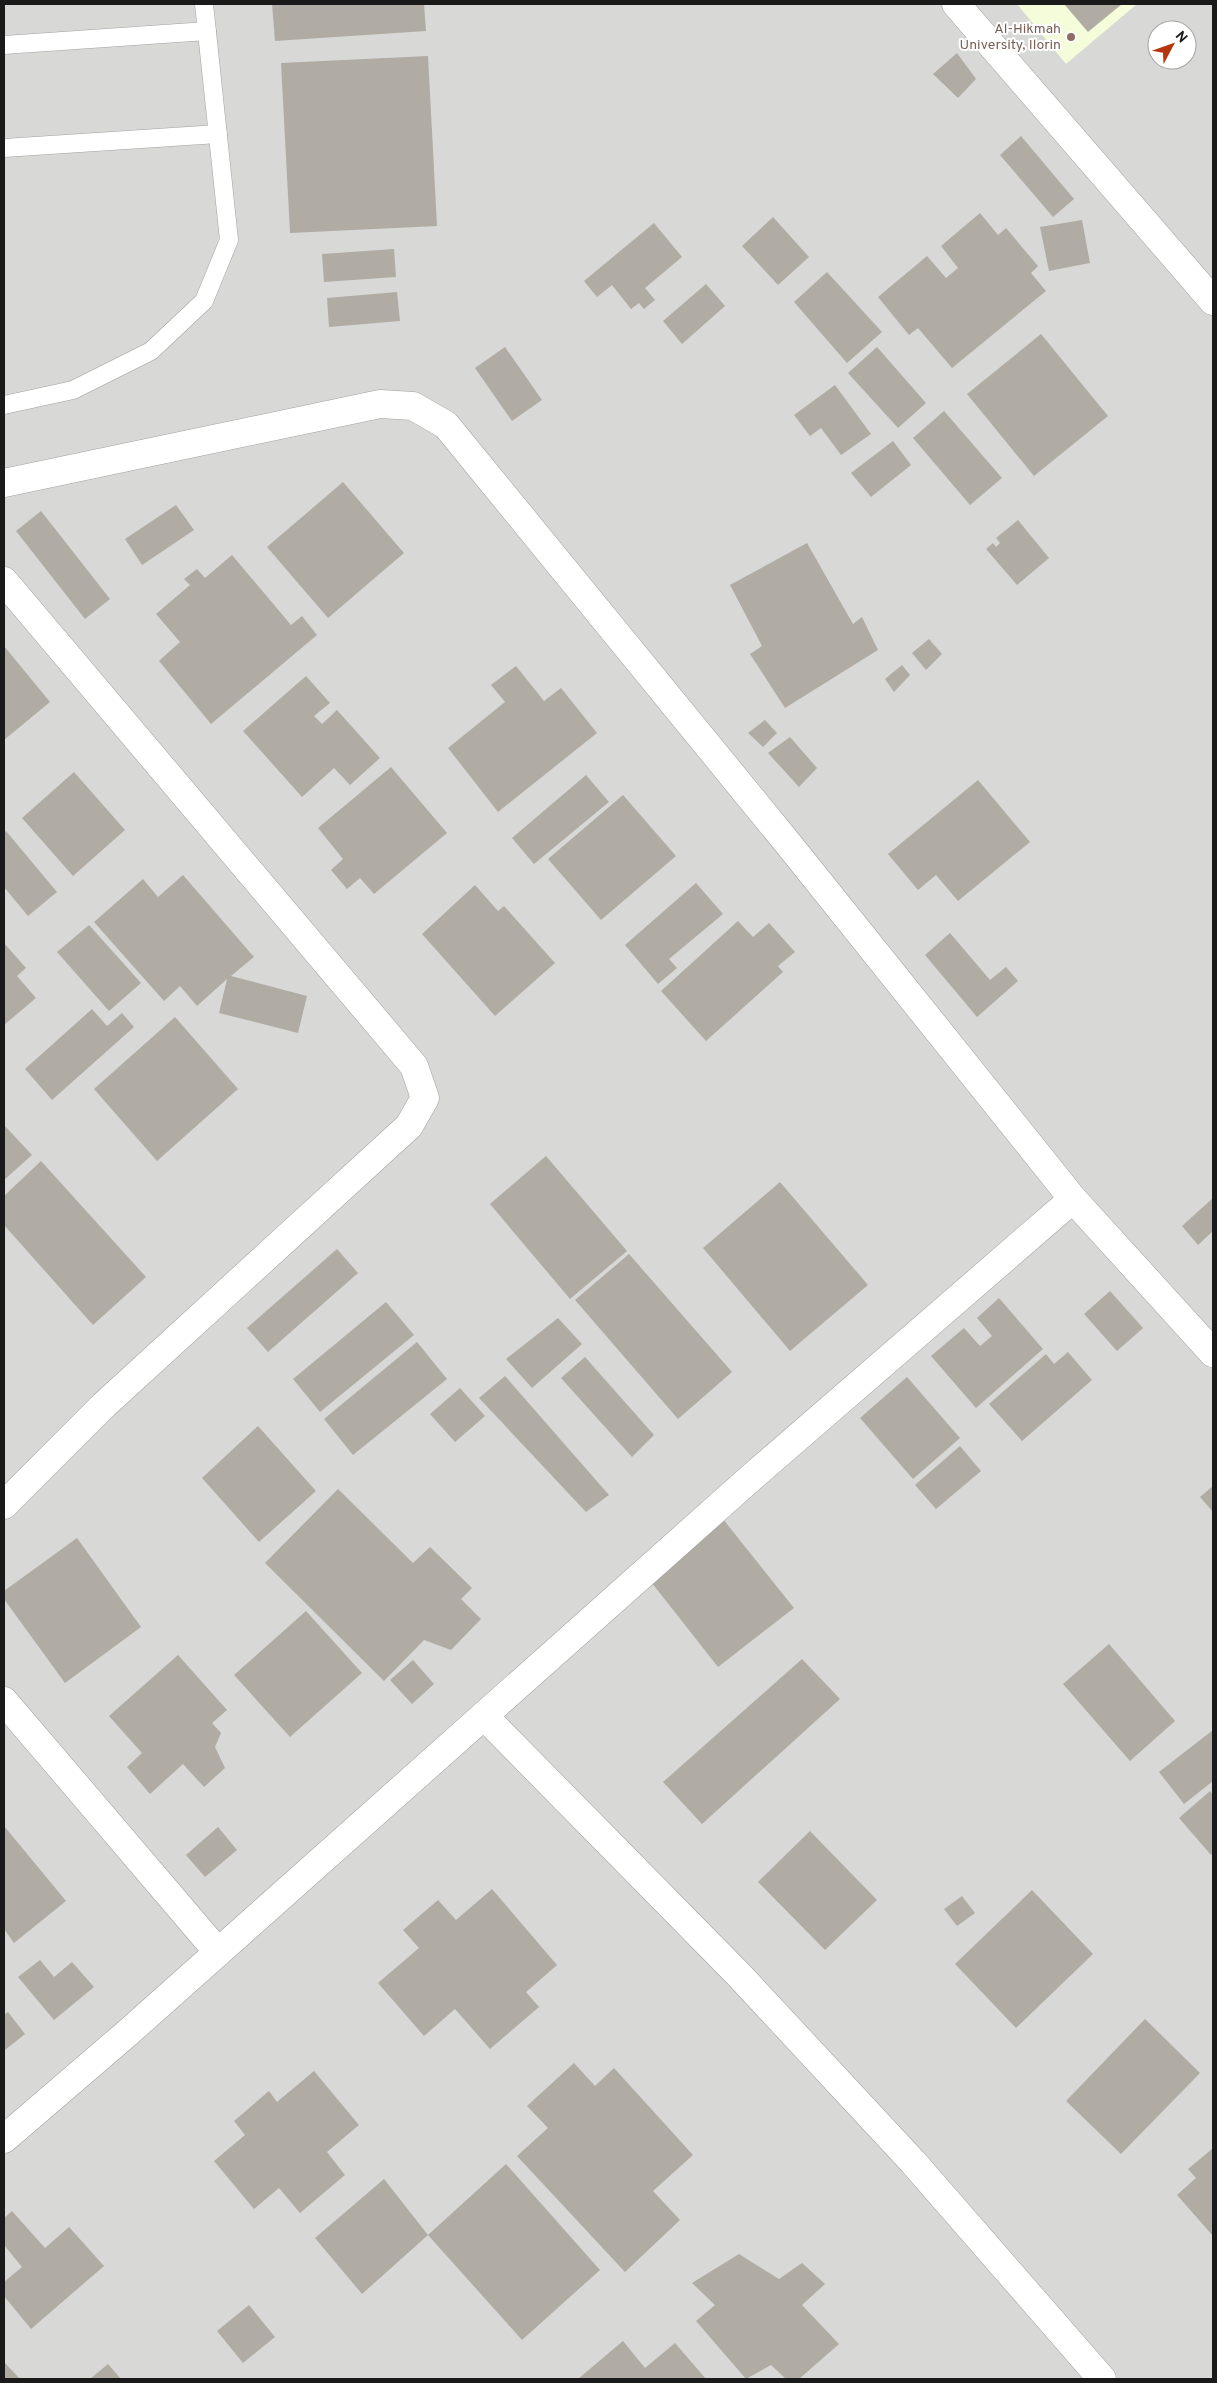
<svg xmlns="http://www.w3.org/2000/svg" width="1217" height="2383" font-family="Overpass,sans-serif">
<rect width="100%" height="100%" fill="#ebeae0"/>
<path fill="#d8d8d7" fill-rule="evenodd" d="M4 4H1213V2379H4ZM1157 30H1187V60H1157Z"/>
<path fill="#f4fcd9" d="M1017 4H1137L1066 64Z"/>
<g fill="#b0aca3">
<path d="M272 4H424L426 31 275 41Z"/>
<path d="M1064 4H1122L1088 32Z"/>
<path d="M957 53 976 79 958 98 933 74Z"/>
<path d="M428 56 437 226 290 233 281 63Z"/>
<path d="M1021 136 1074 199 1053 217 1000 155Z"/>
<path d="M980 213 998 235 1006 228 1038 266 1031 273 1046 291 952 368 918 328 909 335 878 297 927 256 946 278 958 268 941 246Z"/>
<path d="M773 217 809 257 778 285 742 246Z"/>
<path d="M1082 220 1090 263 1049 271 1040 227Z"/>
<path d="M654 223 682 257 645 288 655 300 644 309 639 303 631 309 612 285 597 297 584 281Z"/>
<path d="M394 249 396 277 324 282 322 254Z"/>
<path d="M827 272 882 332 847 363 794 302Z"/>
<path d="M706 284 725 306 682 344 663 321Z"/>
<path d="M397 292 400 321 329 327 327 298Z"/>
<path d="M1041 334 1108 416 1034 476 967 394Z"/>
<path d="M505 347 542 400 512 421 475 368Z"/>
<path d="M877 347 926 403 898 428 848 373Z"/>
<path d="M835 385 871 434 841 455 821 428 810 436 794 415Z"/>
<path d="M944 411 1002 478 970 505 913 438Z"/>
<path d="M893 441 911 465 871 497 851 473Z"/>
<path d="M343 482 404 553 328 618 267 547Z"/>
<path d="M176 505 194 530 142 565 125 539Z"/>
<path d="M41 511 110 599 85 619 16 531Z"/>
<path d="M1018 520 1049 558 1017 585 986 549 993 543 996 547 1000 543 996 538Z"/>
<path d="M807 543 853 624 862 617 878 650 785 708 750 654 762 646 730 585Z"/>
<path d="M232 555 291 625 302 616 317 635 211 724 159 661 180 642 156 614 190 585 184 579 197 569 205 578Z"/>
<path d="M929 639 942 654 926 670 912 653Z"/>
<path d="M4 646 50 702 4 740Z"/>
<path d="M902 665 910 675 894 692 885 679Z"/>
<path d="M516 666 544 701 561 688 597 733 498 812 448 748 505 702 491 685Z"/>
<path d="M306 676 330 703 314 716 322 724 337 710 380 758 350 785 334 768 302 797 243 731Z"/>
<path d="M765 720 777 733 763 747 748 733Z"/>
<path d="M790 737 817 768 799 787 768 753Z"/>
<path d="M391 767 447 833 374 894 360 878 347 889 331 870 343 859 318 828Z"/>
<path d="M74 772 125 830 73 876 22 818Z"/>
<path d="M586 775 609 802 534 864 512 838Z"/>
<path d="M978 780 1030 842 958 901 936 875 918 890 888 854Z"/>
<path d="M623 795 676 856 601 920 548 859Z"/>
<path d="M6 831 57 892 28 916 4 887V833Z"/>
<path d="M183 875 254 957 231 976 307 996 298 1033 219 1013 227 979 197 1006 180 986 164 1001 94 922 143 879 158 897Z"/>
<path d="M696 883 723 914 669 959 677 968 658 984 625 945Z"/>
<path d="M475 885 498 911 504 906 555 963 495 1016 422 934Z"/>
<path d="M738 921 753 937 769 923 795 952 778 966 783 972 706 1041 661 991Z"/>
<path d="M89 925 141 983 109 1011 57 952Z"/>
<path d="M950 933 990 980 1006 967 1018 981 977 1017 925 955Z"/>
<path d="M4 943 26 968 17 976 36 998 4 1025Z"/>
<path d="M92 1009 107 1026 122 1013 134 1027 52 1100 25 1069Z"/>
<path d="M175 1017 238 1089 157 1161 94 1089Z"/>
<path d="M5 1126 32 1155 4 1180V1128Z"/>
<path d="M546 1156 627 1251 570 1299 490 1204Z"/>
<path d="M41 1161 146 1277 93 1325 4 1225V1196Z"/>
<path d="M780 1182 868 1285 790 1351 703 1248Z"/>
<path d="M1213 1198V1231L1198 1245 1182 1226Z"/>
<path d="M337 1249 358 1273 268 1352 247 1328Z"/>
<path d="M629 1254 732 1372 678 1419 575 1300Z"/>
<path d="M1110 1291 1143 1328 1117 1351 1084 1314Z"/>
<path d="M999 1298 1043 1349 976 1408 931 1356 964 1328 980 1346 992 1336 977 1318Z"/>
<path d="M386 1302 414 1335 320 1412 293 1379Z"/>
<path d="M558 1318 582 1344 532 1388 506 1359Z"/>
<path d="M417 1342 447 1379 353 1455 324 1419Z"/>
<path d="M1068 1352 1092 1380 1022 1441 989 1404 1046 1354 1054 1364Z"/>
<path d="M585 1357 654 1435 632 1457 561 1378Z"/>
<path d="M505 1376 609 1495 586 1512 479 1398Z"/>
<path d="M907 1377 960 1438 913 1479 860 1418Z"/>
<path d="M460 1388 485 1416 455 1442 430 1414Z"/>
<path d="M258 1426 316 1491 259 1542 202 1478Z"/>
<path d="M960 1446 981 1471 936 1509 915 1485Z"/>
<path d="M1213 1486V1512L1200 1497Z"/>
<path d="M338 1489 413 1563 430 1547 472 1588 461 1599 481 1619 451 1650 424 1640 384 1681 265 1563Z"/>
<path d="M723 1519 794 1608 718 1667 648 1578Z"/>
<path d="M77 1538 141 1627 65 1683 4 1599V1591Z"/>
<path d="M306 1611 362 1673 290 1737 234 1675Z"/>
<path d="M1109 1644 1175 1721 1130 1761 1063 1684Z"/>
<path d="M178 1655 227 1710 212 1723 221 1733 215 1747 225 1768 204 1787 183 1764 150 1794 127 1767 142 1753 109 1716Z"/>
<path d="M802 1659 840 1699 702 1824 663 1782Z"/>
<path d="M413 1660 434 1684 412 1704 390 1680Z"/>
<path d="M1213 1730V1781L1184 1804 1159 1772Z"/>
<path d="M1210 1791 1213 1795V1853L1211 1855 1179 1818Z"/>
<path d="M4 1826 66 1901 14 1943 4 1929Z"/>
<path d="M218 1827 237 1850 205 1877 186 1855Z"/>
<path d="M810 1831 877 1900 825 1950 758 1882Z"/>
<path d="M492 1889 557 1965 526 1992 539 2007 490 2049 455 2009 424 2036 378 1983 419 1948 403 1930 438 1900 456 1920Z"/>
<path d="M1032 1890 1093 1954 1016 2028 955 1964Z"/>
<path d="M962 1896 975 1913 957 1926 944 1909Z"/>
<path d="M40 1960 54 1977 72 1962 94 1987 54 2020 18 1977Z"/>
<path d="M8 2012 25 2034 5 2050 4 2015Z"/>
<path d="M1145 2019 1200 2073 1121 2154 1066 2101Z"/>
<path d="M574 2063 595 2086 614 2068 693 2155 653 2191 680 2220 625 2272 517 2156 548 2128 527 2106Z"/>
<path d="M314 2071 359 2125 327 2152 345 2175 300 2213 279 2188 254 2209 214 2161 245 2135 234 2121 269 2091 277 2102Z"/>
<path d="M1212 2149 1213 2150V2236L1177 2195 1196 2178 1188 2169Z"/>
<path d="M506 2164 600 2270 522 2340 428 2235Z"/>
<path d="M384 2179 428 2235 362 2294 315 2238Z"/>
<path d="M12 2211 45 2248 69 2227 104 2266 31 2329 4 2296V2282L22 2267 4 2245V2218Z"/>
<path d="M739 2254 779 2279 802 2263 825 2284 802 2305 839 2344 799 2379H786L771 2365 746 2379 696 2321 715 2305 692 2283Z"/>
<path d="M249 2305 275 2337 243 2363 217 2331Z"/>
<path d="M623 2341 645 2368 675 2343 706 2379H578Z"/>
<path d="M4 2362 20 2379H4Z"/>
<path d="M108 2364 121 2379H90Z"/>
</g>
<g fill="none" stroke-linecap="round" stroke-linejoin="round">
<defs>
<g id="lane">
<path d="M4 45 207 31"/>
<path d="M4 148 218 134"/>
<path d="M4 405 73 390 151 351 204 301 229 240 204 4"/>
</g>
<g id="street">
<path d="M956 4 1213 301"/>
<path d="M4 483 380 404 413 406 446 425 790 846 1073 1199 1213 1353"/>
<path d="M4 581 414 1066 425 1098 409 1126 104 1405 4 1505"/>
<path d="M4 1701 218 1952"/>
<path d="M484 1716 739 1975 913 2162 1102 2379"/>
<path d="M4 2139 124 2036 753 1476 1073 1199"/>
</g>
</defs>
<use href="#lane" stroke="#a1a1a1" stroke-width="19"/>
<use href="#street" stroke="#a1a1a1" stroke-width="29"/>
<use href="#lane" stroke="#fff" stroke-width="18"/>
<use href="#street" stroke="#fff" stroke-width="28"/>
</g>
<circle fill="#8d6e63" stroke="#fff" stroke-width="2" cx="1071" cy="37" r="5"/>
<g text-anchor="middle" dominant-baseline="central" stroke-width="4" stroke-linejoin="round" paint-order="stroke">
<g font-size="14" fill="#785e54" stroke="#fff" text-anchor="end">
<text x="1061" y="29">Al-Hikmah<tspan x="1061" dy="16">University, Ilorin</tspan></text>
</g>
</g>
<rect width="1217" height="2383" fill="none" stroke="#1a1a1a" stroke-width="10"/>
<g transform="translate(1172 45) rotate(49)"><circle r="24" fill="#ffffff" stroke="#a3a3a3"/>
<path d="M0-4L9 19L0 12L-9 19Z" fill="#b7350e"/>
<text y="-8" font-size="14" font-weight="bold" text-anchor="middle" fill="#1a1a1a">N</text>
</g>
</svg>
